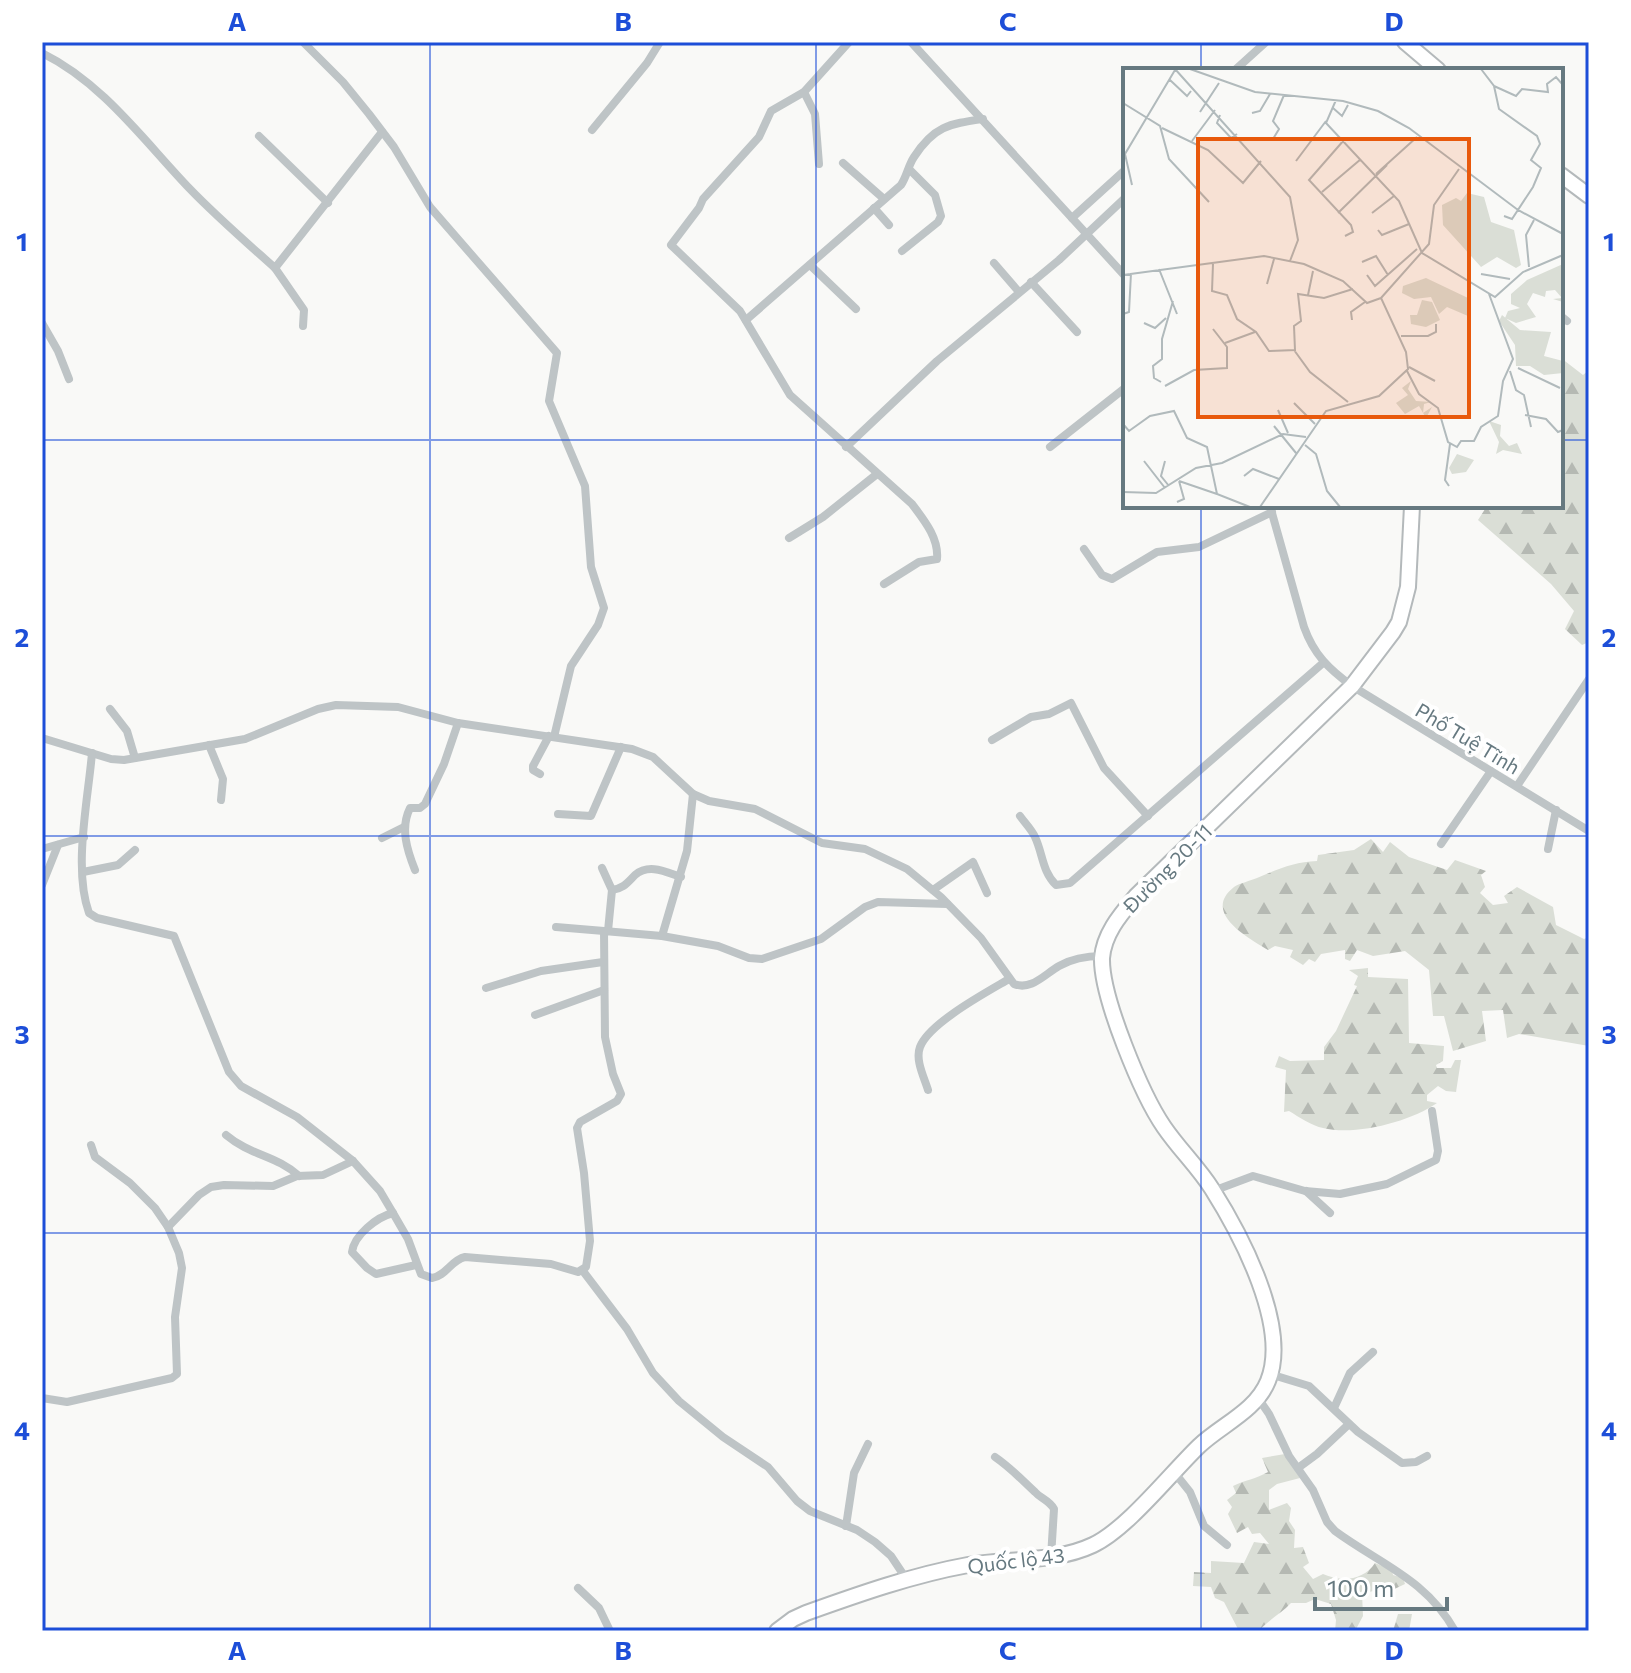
<svg xmlns="http://www.w3.org/2000/svg" width="1631" height="1673" font-family="Commissioner,sans-serif">
<defs>
<pattern id="forest-firs" width="22" height="20" patternUnits="userSpaceOnUse" patternTransform="scale(2)"><rect width="22" height="20" fill="#daded6"/><path d="M5 1l3.5 6h-7zM16 11l3.5 6h-7z" fill="#b5b9b3"/></pattern>
</defs>
<rect width="100%" height="100%" fill="#f9f9f7"/>
<g fill="url(#forest-firs)">
<path d="M1561 358 1583 375 1589 370V642L1582 645 1565 629 1574 611 1551 584 1478 520 1487 506H1561Z"/>
<path d="M1371 839 1383 852 1390 842 1409 857 1447 870 1455 860 1486 871 1481 875 1485 887 1480 893 1493 905 1508 903 1504 896 1517 887 1553 907 1556 925 1584 939 1589 937V1046L1519 1034 1507 1038 1503 1010 1482 1011 1486 1041 1453 1051 1444 1016H1433L1429 970 1405 951 1373 956 1357 950 1350 961 1345 959V950L1321 954 1315 962 1309 959 1303 965 1290 957 1293 950 1275 946 1268 950C1249 938 1201 913 1234 887 1240 883 1250 881 1257 878 1278 869 1294 862 1317 861L1318 855 1354 850Z"/>
<path d="M1368 968V977L1408 979 1409 1043 1444 1046 1443 1061 1436 1065 1437 1068H1451L1455 1060H1461L1456 1092 1446 1091 1438 1086 1427 1095V1101L1437 1103C1410 1122 1355 1136 1323 1128 1312 1126 1299 1117 1289 1111L1284 1112 1286 1070 1275 1067 1279 1056 1290 1061 1324 1060V1047L1336 1031 1357 986 1354 985 1358 976 1349 970Z"/>
<path d="M1285 1454 1300 1478 1277 1484 1269 1490V1510L1287 1503 1291 1508 1289 1521 1295 1530 1294 1548 1303 1547 1309 1563 1303 1567 1313 1579 1323 1574C1341 1582 1363 1581 1375 1563L1392 1570 1393 1575 1403 1578 1405 1584 1384 1594 1374 1591 1362 1593 1363 1616 1355 1631H1335L1336 1620 1331 1604 1315 1599 1306 1603H1291C1281 1614 1269 1619 1259 1631H1239L1224 1602 1215 1598 1211 1587 1193 1586 1194 1572 1211 1573V1561L1244 1563 1254 1542 1269 1544 1260 1533 1252 1534 1248 1527 1237 1533 1228 1514 1232 1507 1227 1500 1236 1493 1233 1486C1245 1480 1256 1479 1268 1472L1262 1458Z"/>
<path d="M1398 1614H1412L1409 1631H1393Z"/>
</g>
<g fill="none" stroke-linecap="round" stroke-linejoin="round">
<defs>
<g id="highway">
<path d="M1405 42 1438 70"/>
<path d="M1561 175 1589 196"/>
<path d="M777 1631 793 1619 806 1613C859 1594 913 1575 968 1565 1009 1558 1055 1563 1093 1545 1127 1529 1170 1474 1199 1446 1221 1425 1256 1411 1268 1381 1290 1327 1241 1235 1212 1189 1198 1167 1179 1149 1164 1127 1142 1095 1101 997 1102 958 1104 933 1121 914 1136 896L1352 686 1393 632 1399 622 1408 587 1412 506"/>
</g>
</defs>
<use href="#highway" stroke="#b4b9bb" stroke-width="18"/>
<g stroke="#bec4c6" stroke-width="8">
<path d="M303 42 343 82 369 114 394 147 430 207 557 353 549 401 585 486 591 567 604 608 598 625 571 666 554 737"/>
<path d="M849 42 804 92 771 111 759 137 703 199 699 208 671 245 740 311 790 395 912 504C924 520 939 538 937 559L919 562 884 584"/>
<path d="M911 42 1125 276"/>
<path d="M42 53C103 83 144 141 190 189 217 217 246 242 275 268L382 132"/>
<path d="M1235 70 1266 42"/>
<path d="M804 92 815 114 819 164"/>
<path d="M592 130 647 63 660 42"/>
<path d="M259 136 328 203"/>
<path d="M843 163 884 199"/>
<path d="M874 208 889 225"/>
<path d="M1072 218 1125 170"/>
<path d="M902 251 938 222 941 216 935 195 909 169"/>
<path d="M994 263 1019 292"/>
<path d="M810 265 856 309"/>
<path d="M275 268 304 310 303 326"/>
<path d="M1031 282 1077 332"/>
<path d="M1561 316 1567 321"/>
<path d="M746 320 901 185C907 176 908 166 914 157 934 126 949 124 983 119"/>
<path d="M42 323 58 351 69 379"/>
<path d="M846 447 937 361 1059 260 1125 198"/>
<path d="M1050 447 1125 388"/>
<path d="M1270 506 1304 627C1314 655 1329 669 1352 686L1589 831"/>
<path d="M789 538 823 517 877 474"/>
<path d="M1084 549 1102 575 1112 579 1157 552 1199 547 1272 512"/>
<path d="M110 709 127 731 135 758"/>
<path d="M42 738 111 759 124 760 245 739 318 709 336 705 398 707 458 723 632 749 653 757 693 794 709 801 755 809 822 843 865 849 907 869 941 897 981 938 1014 984C1031 991 1045 974 1059 966 1073 958 1087 956 1102 956"/>
<path d="M992 740 1031 717 1049 714 1071 703 1104 768 1148 816"/>
<path d="M209 745 223 779 221 800"/>
<path d="M92 753C88 800 73 869 89 913L97 918 174 936 229 1072 241 1086 297 1117 353 1161 380 1191 393 1213 408 1239 421 1274 432 1278C446 1276 451 1260 465 1257L551 1264 578 1272 586 1267 590 1241 584 1173 577 1128 580 1122 617 1101 621 1094 613 1074 605 1037 604 931 662 936 718 946 749 958 762 959 821 939 865 907 878 902 947 904"/>
<path d="M540 774 533 770V766L549 736"/>
<path d="M1517 786 1589 679"/>
<path d="M558 814 591 816 621 747"/>
<path d="M1020 816C1025 823 1032 830 1035 837 1043 854 1042 871 1056 885L1070 883 1323 663"/>
<path d="M382 838 404 827"/>
<path d="M1441 844 1491 771"/>
<path d="M42 849 84 837"/>
<path d="M1548 849 1556 810"/>
<path d="M602 868 612 890 608 931"/>
<path d="M415 870C407 850 400 828 410 808H420L425 804 444 764 458 723"/>
<path d="M83 872 118 865 135 850"/>
<path d="M42 885 58 845"/>
<path d="M612 890C624 888 627 883 635 875 649 863 666 872 681 877"/>
<path d="M933 890 973 862 987 893"/>
<path d="M556 927 604 931"/>
<path d="M662 936 687 851 693 794"/>
<path d="M486 988 541 971 603 962"/>
<path d="M535 1015 604 990"/>
<path d="M928 1090C924 1077 915 1060 920 1047 929 1023 987 992 1009 979"/>
<path d="M226 1135C251 1156 276 1155 299 1176"/>
<path d="M1213 1191 1253 1176 1305 1191 1340 1194 1387 1184 1436 1160 1438 1151 1432 1111"/>
<path d="M1306 1191 1330 1213"/>
<path d="M393 1213C377 1217 354 1235 352 1252L367 1268 376 1274 416 1265"/>
<path d="M168 1227 199 1195 211 1187 224 1185 273 1186 297 1176 323 1175 353 1161"/>
<path d="M583 1271 627 1329 653 1373 679 1401 723 1437 768 1467 797 1501 810 1511 857 1530 875 1542 891 1556 907 1580"/>
<path d="M1270 1374 1309 1386 1358 1432 1402 1463 1416 1462 1427 1456"/>
<path d="M42 1398 67 1402 172 1378 177 1374 175 1317 182 1268 179 1253 168 1227 155 1208 130 1183 95 1157 91 1145"/>
<path d="M1258 1398 1269 1414 1289 1456 1313 1490 1327 1522 1335 1531C1380 1564 1426 1579 1455 1631"/>
<path d="M1334 1408 1350 1373 1373 1352"/>
<path d="M995 1457C1011 1468 1021 1479 1035 1492 1041 1499 1049 1500 1054 1509L1051 1557"/>
<path d="M1298 1468 1317 1454 1349 1424"/>
<path d="M1174 1472 1190 1492 1204 1526 1227 1545"/>
<path d="M846 1526 854 1473 868 1444"/>
<path d="M578 1588 599 1608 610 1631"/>
</g>
<use href="#highway" stroke="#fff" stroke-width="14"/>
</g>
<path fill="none" stroke="#1d4ed8" stroke-width="2" stroke-opacity="0.55" d="M430 42V1631M816 42V1631M1201 42V70M42 440H1125M1561 440H1589M1201 506V1631M42 836H1589M42 1233H1589"/>
<g text-anchor="middle" dominant-baseline="central" stroke-width="8" stroke-linejoin="round" paint-order="stroke">
<g font-size="20" fill="#667980" stroke="#fff">
<text transform="translate(1468 738) rotate(31)">Phố Tuệ Tĩnh</text>
<text transform="translate(1167 868) rotate(-45)">Đường 20-11</text>
<text transform="translate(1016 1560) rotate(-7)">Quốc lộ 43</text>
</g>
</g>
<g transform="translate(1123 68)">
<rect width="440" height="440" fill="#f9f9f7"/>
<path d="M344 125 361 129 368 154 391 162 398 197 393 200 374 189 358 199 320 157 319 137 333 130 338 133ZM440 196V234L430 231 439 230 432 222 423 223 422 229 410 225 404 236 413 249 393 255 382 250 385 243 397 240 388 236V226L404 212ZM303 210 345 230V248L324 239 316 246 308 229 291 231 279 225 280 218ZM299 232 309 234 317 252 303 259 288 256 287 247H294ZM379 247 397 262 428 264 421 288 440 293V305L421 307 407 298H393L392 277 376 253ZM288 313 285 321 293 333 308 334 301 336 300 345 309 339 303 350 296 338 282 346 273 335 285 327 279 320ZM366 353 378 357 377 368 386 378 394 375 399 386 380 382 373 386 376 374ZM334 386 351 392 343 404 329 406 326 400Z" fill="#daded6"/>
<path fill="none" stroke="#b1babc" stroke-width="2" d="M52 1 167 129 175 172 167 193M67 1 132 24 220 33 255 43 286 60 395 142 440 166M358 1 371 18 376 41 414 68 417 76 408 92 418 100 410 119 389 151 381 148M47 12 64 28 68 23M371 18 393 28 399 21 425 24 424 16 433 9 440 17M213 32 203 55 276 133 299 185 372 229 400 204 440 187M0 35 37 58 46 91 86 134M210 40 219 48 225 37M77 44 96 15M129 45 137 43 147 26M97 47 94 55 108 70 114 66M39 60 85 82 120 115 138 93M150 71 156 61 150 53 161 27M221 72 186 112 228 157 230 164 222 168M69 73 92 42M173 93 203 53M253 106 294 69M9 117 2 86 52 2M199 124 238 91M215 145 264 97M249 145 271 128M255 162 259 167 286 156M239 194 253 188 265 207M90 196 89 223 104 227 114 251 133 264 146 283 172 282 171 258 178 253 175 226 201 230 230 221M406 199 403 167 411 152M36 201 54 246M358 206 387 211M0 207 141 188 181 196 220 213 244 235 258 230M244 207 252 218 294 181M144 216 151 191M185 227 190 203M0 246 6 244 8 205M229 252 228 244 242 234M21 255 32 260 43 250M278 268H305L313 264V256M102 275 132 264M171 282 187 304 225 334M286 299 312 313M395 300 437 320M284 303 296 326 315 340 325 374 334 379 338 373H351L358 359 375 348 380 313 390 291 366 226M387 303 393 322 401 327 408 359M38 314 31 310 30 298 39 291V271L50 233M42 318 71 302 104 300V279L90 261M171 335 192 356M155 342 165 365M402 347 423 351 435 364 440 362M0 356 6 363 27 348 51 343 64 370 84 379 94 426 127 439M151 358 173 385M182 377 193 386 204 423 217 439M21 393 42 420M42 393 38 408 46 418M121 408 130 401 156 411M56 413 94 426M326 418 322 412 327 376M0 424 33 425 73 400 99 395 160 366 183 369M54 434 61 431 56 413M137 439 203 343 256 328 285 301 283 284 258 230 306 176 311 137 336 101"/>
<path fill="#e8590c" fill-opacity="0.15" stroke="#e8590c" stroke-width="4" d="M75 71H346V349H75Z"/>
<rect width="440" height="440" fill="none" stroke="#667980" stroke-width="4"/>
</g>
<rect width="1631" height="1673" fill="none" stroke="#ffffff" stroke-width="88"/>
<path d="M1315 1597v12h132v-12" fill="none" stroke="#667980" stroke-width="4"/>
<text x="1327" y="1597" font-size="24" fill="#667980" stroke="#ffffff" stroke-width="6" paint-order="stroke">100 m</text>
<rect x="44" y="44" width="1543" height="1585" fill="none" stroke="#1d4ed8" stroke-width="3"/>
<g font-size="26" text-anchor="middle" font-weight="bold" fill="#1d4ed8">
<text x="237" y="31">A</text>
<text x="623" y="31">B</text>
<text x="1008" y="31">C</text>
<text x="1394" y="31">D</text>
<text x="22" y="251">1</text>
<text x="1609" y="251">1</text>
<text x="22" y="647">2</text>
<text x="1609" y="647">2</text>
<text x="22" y="1044">3</text>
<text x="1609" y="1044">3</text>
<text x="22" y="1440">4</text>
<text x="1609" y="1440">4</text>
<text x="237" y="1660">A</text>
<text x="623" y="1660">B</text>
<text x="1008" y="1660">C</text>
<text x="1394" y="1660">D</text>
</g>
</svg>
